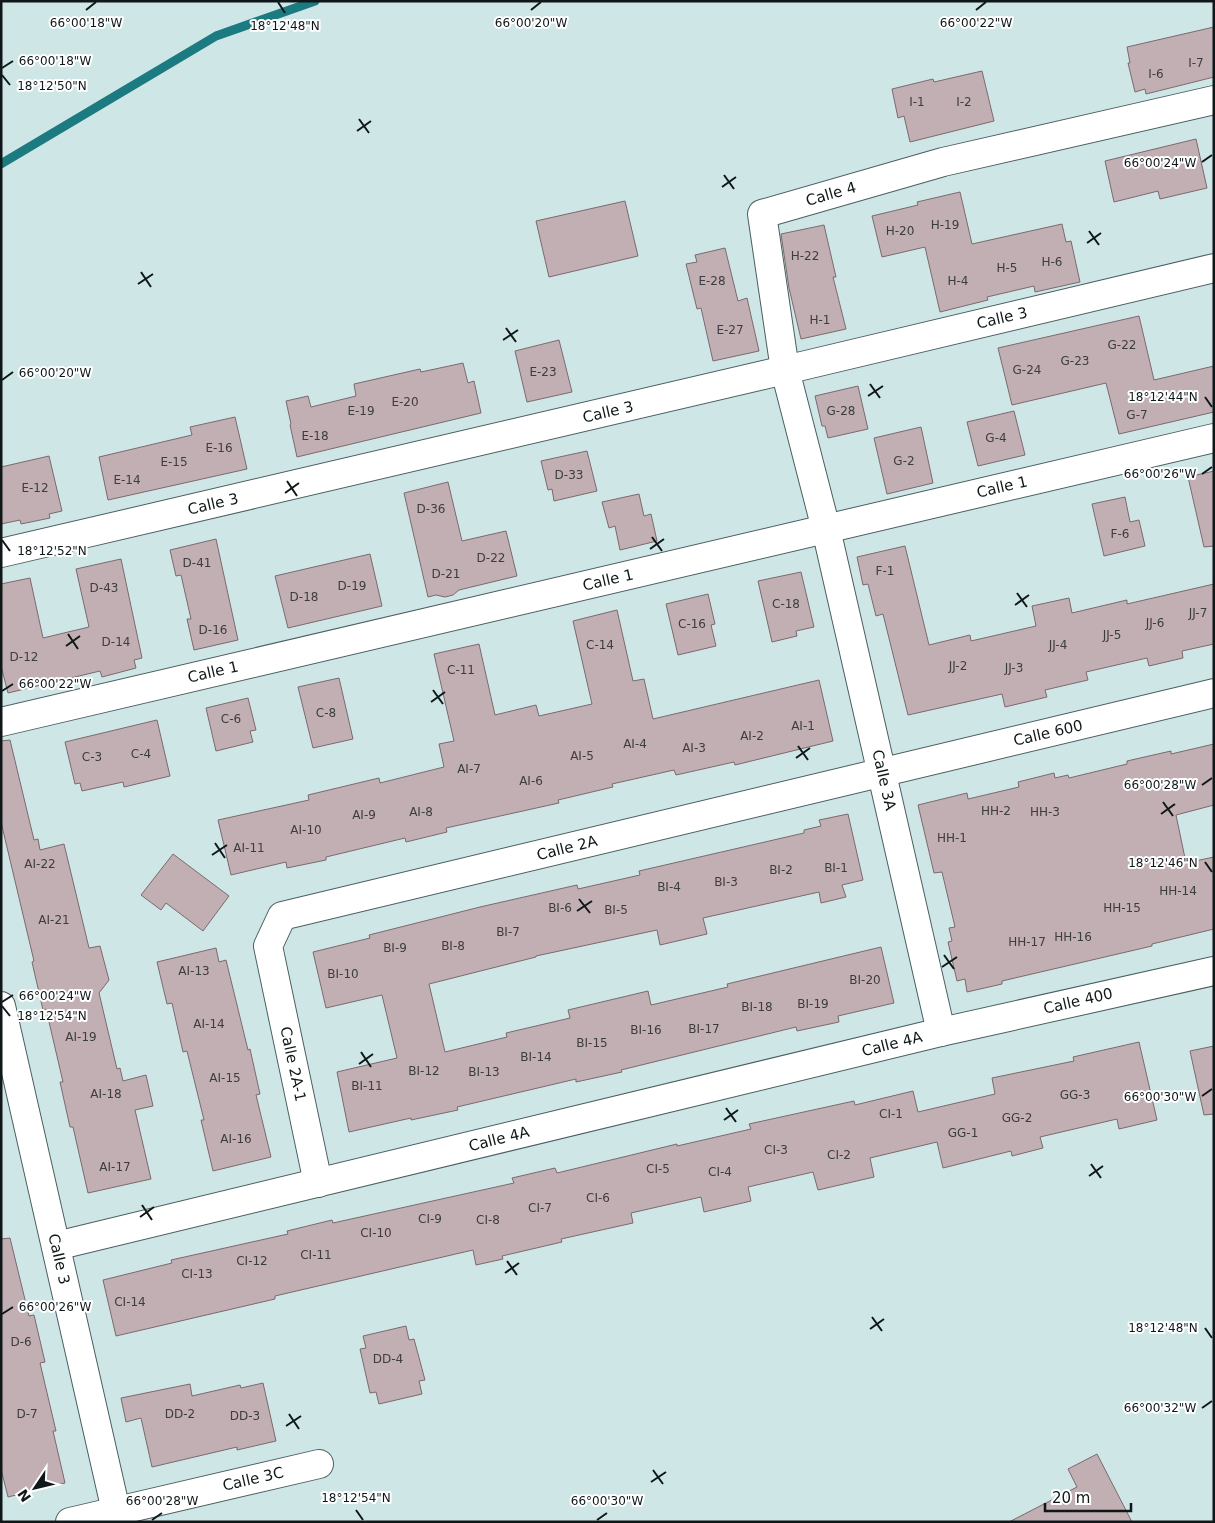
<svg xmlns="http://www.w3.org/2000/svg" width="1215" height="1523" font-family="'DejaVu Sans',sans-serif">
<rect width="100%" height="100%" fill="#cfe6e7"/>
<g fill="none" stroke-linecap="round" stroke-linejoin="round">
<path stroke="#1c7a81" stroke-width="9" d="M1 164 216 36 315 1"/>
</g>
<g fill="#c2afb3" stroke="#7b696d">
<path d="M1214 27V77L1146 94 1145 89 1135 92 1128 63H1130L1127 47Z"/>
<path d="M982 71 994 121 910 142 904 116 898 118 892 89 933 79 934 82Z"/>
<path d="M1196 139 1207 188 1160 199 1158 191 1114 202 1105 161Z"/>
<path d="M960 192 972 244 1062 224 1066 242 1071 241 1080 282 1035 292 1034 286 987 297 988 300 940 312 925 247 882 257 872 216 918 205 917 202Z"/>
<path d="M625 201 638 256 549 277 536 221Z"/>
<path d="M824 225 836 277H833L846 329 801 339 789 288 781 234Z"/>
<path d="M725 248 738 301 747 298 759 351 713 361 701 308 697 309 686 264 697 262 695 255Z"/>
<path d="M1139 316 1154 380 1214 366V412L1119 434 1106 383 1012 405 998 348Z"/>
<path d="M559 340 572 392 527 402 515 351Z"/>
<path d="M463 363 468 383 474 381 481 413 297 457 290 425 291 424 286 401 308 396 311 407 356 396 354 384 420 369 421 372Z"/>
<path d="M858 386 868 429 828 438 825 426H822L815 396Z"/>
<path d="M1014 411 1025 455 978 466 967 422Z"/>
<path d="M235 417 247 469 108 500 99 457 192 435 190 427Z"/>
<path d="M921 427 933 483 887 494 874 438Z"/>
<path d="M587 451 597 491 554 501 552 489 548 490 541 461Z"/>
<path d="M49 456 62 511 49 514 50 518 21 524 20 520 1 524V467Z"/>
<path d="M1214 471V546L1204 547 1188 477Z"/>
<path d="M448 482 462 541 506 531 517 576 459 590 453 595 445 597 436 595 428 597 404 493Z"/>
<path d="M639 494 644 516 651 514 657 541 620 550 615 526 609 528 602 502Z"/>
<path d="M1125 497 1130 522 1139 520 1145 546 1104 556 1092 504Z"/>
<path d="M216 539 238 640 194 650 187 619H191L181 575 176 576 170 550Z"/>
<path d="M905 546 929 645 970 635 971 641 1036 626 1032 606 1069 598 1072 613 1127 600V604L1214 584V644L1182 651 1183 658 1149 666 1147 658 1086 672 1088 680 1045 690 1047 697 1005 707 1002 694 908 715 883 614 876 616 868 584 863 585 857 557Z"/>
<path d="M370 554 382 606 288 628 275 576Z"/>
<path d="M121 559 142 658 134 660 136 668 102 677 100 671 8 693 1 666V584L30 578 43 638 89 627 76 569Z"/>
<path d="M801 572 814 627 796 631 797 636 772 642 758 581Z"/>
<path d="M708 594 715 624 711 625 716 646 678 655 666 604Z"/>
<path d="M617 610 633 681 644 679 653 719 819 680 833 741 735 765 734 762 676 775 674 770 612 784 613 787 558 800 559 803 446 828 447 832 406 842 405 838 326 857V860L287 868 286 862 231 875 218 820 309 800 308 795 379 778 380 783 444 767 439 744 454 741 434 654 479 644 495 715 536 705 539 716 592 704 573 621Z"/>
<path d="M339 678 353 739 313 748 298 687Z"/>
<path d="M248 698 256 730 250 731 253 742 216 751 206 708Z"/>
<path d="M157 720 170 776 124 787 123 782 82 791 80 783 75 784 65 742Z"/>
<path d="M10 740 34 840 38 839 40 850 64 844 89 948 100 946 109 980 99 993 117 1069 120 1068 123 1081 146 1075 153 1106 135 1110 151 1179 88 1193 73 1127H70L60 1082H63L46 1009 43 1010 32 962 34 961 1 822V741Z"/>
<path d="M1214 744V805L1176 815 1186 863 1214 857V929L1152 944V946L1002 981V984L967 992 965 979 957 981 948 942 952 941 949 928 955 927 942 872 934 873 918 805 967 793 968 799 1019 787 1018 782 1054 773 1055 778 1068 775 1069 778 1127 764V761L1171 751V754Z"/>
<path d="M848 814 863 880 842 885 846 897 821 903 819 892 703 918 707 934 660 945 657 930 536 956V957L429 984 445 1052 507 1037 506 1033 570 1018 568 1010 648 991 651 1005 728 987 727 984 881 947 894 1003 838 1016 839 1022 797 1031 796 1027 621 1070 622 1072 576 1082V1079L457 1107 458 1110 411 1120V1118L349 1132 337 1072 397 1058 382 995 326 1008 313 952 370 938 369 935 480 907 577 885 578 889 640 875 639 871 804 833V830L821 826 819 820Z"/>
<path d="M173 854 229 896 203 931 166 903 161 910 141 895Z"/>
<path d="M216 948 219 962 226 960 248 1050 250 1049 260 1094 256 1095 271 1157 213 1171 201 1120H204L187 1051 183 1052 172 1003 167 1004 157 962Z"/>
<path d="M1139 1042 1157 1120 1119 1129 1117 1119 1040 1137 1043 1148 1012 1156 1011 1151 943 1168 937 1142 870 1158 874 1177 818 1190 813 1172 748 1187 751 1201 704 1212 701 1197 631 1213 633 1223 561 1239 562 1242 502 1256 503 1259 476 1265 473 1250 275 1296V1299L116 1336 103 1280 172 1263 171 1260 288 1234 287 1231 332 1220 333 1223 514 1183 512 1178 555 1168 557 1173 677 1144V1146L751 1129 749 1124 854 1101 855 1105 913 1091 918 1112 995 1094 992 1078 1074 1061 1073 1057Z"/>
<path d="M1214 1046V1114L1204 1115 1190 1051Z"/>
<path d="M10 1238 29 1316 34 1315 45 1362 40 1363 56 1431H53L65 1483 8 1497 1 1469V1239Z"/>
<path d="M406 1326 409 1340 414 1339 425 1380 419 1381 422 1394 379 1404 376 1392 370 1393 360 1349 366 1348 363 1336Z"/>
<path d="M263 1383 276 1441 237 1450V1447L152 1467 141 1418 126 1422 121 1398 190 1384 192 1396 240 1385 241 1388Z"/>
<path d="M1097 1454 1132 1522H1009L1077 1487 1068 1469Z"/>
</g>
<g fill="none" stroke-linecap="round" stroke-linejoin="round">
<defs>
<g id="minor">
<path d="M1 553 785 370 1214 268"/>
<path d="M1 722 1214 438"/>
<path d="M1 1006 116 1511"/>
<path d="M941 1032 826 529 785 370 762 214 943 162 1214 100"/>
<path d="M318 1183 268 946 282 916 1214 693"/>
<path d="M56 1246 941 1032 1214 971"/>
<path d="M70 1522 319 1464"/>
</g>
</defs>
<use href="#minor" stroke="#4b5e60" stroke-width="30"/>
<use href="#minor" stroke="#fff" stroke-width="28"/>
</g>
<path fill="none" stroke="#0f1718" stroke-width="2" d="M278 2 285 13M86 10 96 2M531 10 541 2M976 10 986 2M2 68 13 61M2 75 10 85M359 119 369 133M357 131 371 121M1202 162 1212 155M724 175 734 189M722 187 736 177M1089 231 1099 245M1087 243 1101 233M141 272 151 287M138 284 153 274M506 328 516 342M503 340 518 330M2 380 13 372M870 384 880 398M868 396 883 386M1205 397 1212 407M1202 474 1212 467M287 481 297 496M285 493 299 483M652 537 662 551M2 540 10 551M650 549 664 539M1017 593 1027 607M1015 605 1029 595M68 634 78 649M66 646 80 636M433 690 443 704M2 691 13 684M431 702 445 692M798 746 808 760M796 758 810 748M1202 785 1212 778M1163 802 1173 816M1161 814 1175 804M215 843 225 858M212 855 227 845M1205 862 1212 872M579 899 590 913M577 911 592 901M944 955 954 969M942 967 957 957M2 1002 13 995M2 1006 10 1016M361 1052 371 1067M359 1064 373 1054M1202 1096 1212 1089M726 1108 736 1122M724 1120 738 1110M1091 1164 1101 1178M1089 1176 1103 1166M142 1205 152 1220M140 1217 154 1207M507 1261 517 1275M505 1273 519 1263M2 1314 13 1307M872 1317 882 1331M1205 1328 1212 1338M870 1329 884 1319M1202 1408 1212 1401M289 1414 299 1429M286 1426 301 1416M653 1470 663 1484M651 1482 666 1472M356 1510 363 1520M152 1520 162 1513M597 1520 607 1513"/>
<g text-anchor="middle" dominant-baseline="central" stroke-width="4" stroke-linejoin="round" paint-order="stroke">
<g font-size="12" fill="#3c3d3f">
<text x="1196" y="63">I-7</text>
<text x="1156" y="74">I-6</text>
<text x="917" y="102">I-1</text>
<text x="964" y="102">I-2</text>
<text x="945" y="225">H-19</text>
<text x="900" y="231">H-20</text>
<text x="805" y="256">H-22</text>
<text x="1052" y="262">H-6</text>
<text x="1007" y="268">H-5</text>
<text x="712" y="281">E-28</text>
<text x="958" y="281">H-4</text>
<text x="820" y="320">H-1</text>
<text x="730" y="330">E-27</text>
<text x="1122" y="345">G-22</text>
<text x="1075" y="361">G-23</text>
<text x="1027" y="370">G-24</text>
<text x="543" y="372">E-23</text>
<text x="405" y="402">E-20</text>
<text x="361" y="411">E-19</text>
<text x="841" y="411">G-28</text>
<text x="1137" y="415">G-7</text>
<text x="315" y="436">E-18</text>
<text x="996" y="438">G-4</text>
<text x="219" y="448">E-16</text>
<text x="904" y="461">G-2</text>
<text x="174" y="462">E-15</text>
<text x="569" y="475">D-33</text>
<text x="127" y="480">E-14</text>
<text x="35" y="488">E-12</text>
<text x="431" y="509">D-36</text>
<text x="1120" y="534">F-6</text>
<text x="491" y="558">D-22</text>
<text x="197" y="563">D-41</text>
<text x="885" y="571">F-1</text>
<text x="446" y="574">D-21</text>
<text x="352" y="586">D-19</text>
<text x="104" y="588">D-43</text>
<text x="304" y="597">D-18</text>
<text x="786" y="604">C-18</text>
<text x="1198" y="613">JJ-7</text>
<text x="1155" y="623">JJ-6</text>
<text x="692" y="624">C-16</text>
<text x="213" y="630">D-16</text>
<text x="1112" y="635">JJ-5</text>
<text x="116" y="642">D-14</text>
<text x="600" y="645">C-14</text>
<text x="1058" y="645">JJ-4</text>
<text x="24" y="657">D-12</text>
<text x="958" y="666">JJ-2</text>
<text x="1014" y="668">JJ-3</text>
<text x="461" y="670">C-11</text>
<text x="326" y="713">C-8</text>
<text x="231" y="719">C-6</text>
<text x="803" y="726">AI-1</text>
<text x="752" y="736">AI-2</text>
<text x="635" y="744">AI-4</text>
<text x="694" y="748">AI-3</text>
<text x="141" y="754">C-4</text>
<text x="582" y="756">AI-5</text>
<text x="92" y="757">C-3</text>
<text x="469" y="769">AI-7</text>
<text x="531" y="781">AI-6</text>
<text x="996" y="811">HH-2</text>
<text x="421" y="812">AI-8</text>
<text x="1045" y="812">HH-3</text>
<text x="364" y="815">AI-9</text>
<text x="306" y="830">AI-10</text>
<text x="952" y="838">HH-1</text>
<text x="249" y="848">AI-11</text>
<text x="40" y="864">AI-22</text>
<text x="836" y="868">BI-1</text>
<text x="781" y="870">BI-2</text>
<text x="726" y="882">BI-3</text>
<text x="669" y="887">BI-4</text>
<text x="1178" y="891">HH-14</text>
<text x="560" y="908">BI-6</text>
<text x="1122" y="908">HH-15</text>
<text x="616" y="910">BI-5</text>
<text x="54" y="920">AI-21</text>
<text x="508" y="932">BI-7</text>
<text x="1073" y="937">HH-16</text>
<text x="1027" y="942">HH-17</text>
<text x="453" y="946">BI-8</text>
<text x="395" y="948">BI-9</text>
<text x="194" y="971">AI-13</text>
<text x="343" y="974">BI-10</text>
<text x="865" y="980">BI-20</text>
<text x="813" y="1004">BI-19</text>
<text x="757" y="1007">BI-18</text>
<text x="209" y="1024">AI-14</text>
<text x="704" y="1029">BI-17</text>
<text x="646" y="1030">BI-16</text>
<text x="81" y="1037">AI-19</text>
<text x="592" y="1043">BI-15</text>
<text x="536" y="1057">BI-14</text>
<text x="424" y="1071">BI-12</text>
<text x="484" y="1072">BI-13</text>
<text x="225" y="1078">AI-15</text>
<text x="367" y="1086">BI-11</text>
<text x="106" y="1094">AI-18</text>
<text x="1075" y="1095">GG-3</text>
<text x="891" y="1114">CI-1</text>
<text x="1017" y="1118">GG-2</text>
<text x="963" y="1133">GG-1</text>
<text x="236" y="1139">AI-16</text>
<text x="776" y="1150">CI-3</text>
<text x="839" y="1155">CI-2</text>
<text x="115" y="1167">AI-17</text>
<text x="658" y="1169">CI-5</text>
<text x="720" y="1172">CI-4</text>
<text x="598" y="1198">CI-6</text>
<text x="540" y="1208">CI-7</text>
<text x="430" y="1219">CI-9</text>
<text x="488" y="1220">CI-8</text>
<text x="376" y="1233">CI-10</text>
<text x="316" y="1255">CI-11</text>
<text x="252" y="1261">CI-12</text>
<text x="197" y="1274">CI-13</text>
<text x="130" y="1302">CI-14</text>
<text x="21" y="1342">D-6</text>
<text x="388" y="1359">DD-4</text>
<text x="27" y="1414">D-7</text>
<text x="180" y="1414">DD-2</text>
<text x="245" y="1416">DD-3</text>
</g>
<g font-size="15" fill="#0f1718" stroke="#fff">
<text transform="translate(831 194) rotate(-16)">Calle 4</text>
<text transform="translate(1002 318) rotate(-13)">Calle 3</text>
<text transform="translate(608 412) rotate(-13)">Calle 3</text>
<text transform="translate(1002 487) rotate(-13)">Calle 1</text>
<text transform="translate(213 504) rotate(-13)">Calle 3</text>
<text transform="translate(608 580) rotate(-13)">Calle 1</text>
<text transform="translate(213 672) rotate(-13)">Calle 1</text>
<text transform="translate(1048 733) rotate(-13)">Calle 600</text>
<text transform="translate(884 780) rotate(77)">Calle 3A</text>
<text transform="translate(567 848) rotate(-14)">Calle 2A</text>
<text transform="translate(1078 1001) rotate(-13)">Calle 400</text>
<text transform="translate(892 1044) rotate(-14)">Calle 4A</text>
<text transform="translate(293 1064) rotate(78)">Calle 2A-1</text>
<text transform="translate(499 1139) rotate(-14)">Calle 4A</text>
<text transform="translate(59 1259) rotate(77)">Calle 3</text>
<text transform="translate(253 1479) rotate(-13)">Calle 3C</text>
</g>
</g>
<g font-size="12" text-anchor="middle" fill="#0f1718" stroke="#fff" stroke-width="4" stroke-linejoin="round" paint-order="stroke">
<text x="86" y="27">66°00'18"W</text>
<text x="531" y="27">66°00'20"W</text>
<text x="976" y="27">66°00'22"W</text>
<text x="285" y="30">18°12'48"N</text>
<text x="55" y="65">66°00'18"W</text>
<text x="52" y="90">18°12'50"N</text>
<text x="1160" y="167">66°00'24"W</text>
<text x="55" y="377">66°00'20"W</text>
<text x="1163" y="401">18°12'44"N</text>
<text x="1160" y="478">66°00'26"W</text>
<text x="52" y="555">18°12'52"N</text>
<text x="55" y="688">66°00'22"W</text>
<text x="1160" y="789">66°00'28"W</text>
<text x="1163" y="867">18°12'46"N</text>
<text x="55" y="1000">66°00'24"W</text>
<text x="52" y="1020">18°12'54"N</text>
<text x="1160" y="1101">66°00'30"W</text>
<text x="55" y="1311">66°00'26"W</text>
<text x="1163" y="1332">18°12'48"N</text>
<text x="1160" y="1412">66°00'32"W</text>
<text x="356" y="1502">18°12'54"N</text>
<text x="162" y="1505">66°00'28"W</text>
<text x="607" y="1505">66°00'30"W</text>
</g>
<rect width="1215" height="1523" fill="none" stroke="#0f1718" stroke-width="5"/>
<g transform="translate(35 1488) rotate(235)" stroke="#ffffff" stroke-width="4" paint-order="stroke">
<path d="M0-4L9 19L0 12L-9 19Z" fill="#0f1718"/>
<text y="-8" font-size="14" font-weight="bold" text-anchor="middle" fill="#0f1718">N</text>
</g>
<path d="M1045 1503v8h86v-8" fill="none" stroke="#0f1718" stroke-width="2.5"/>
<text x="1052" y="1503" font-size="15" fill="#0f1718" stroke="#ffffff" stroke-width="4" paint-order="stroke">20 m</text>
</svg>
